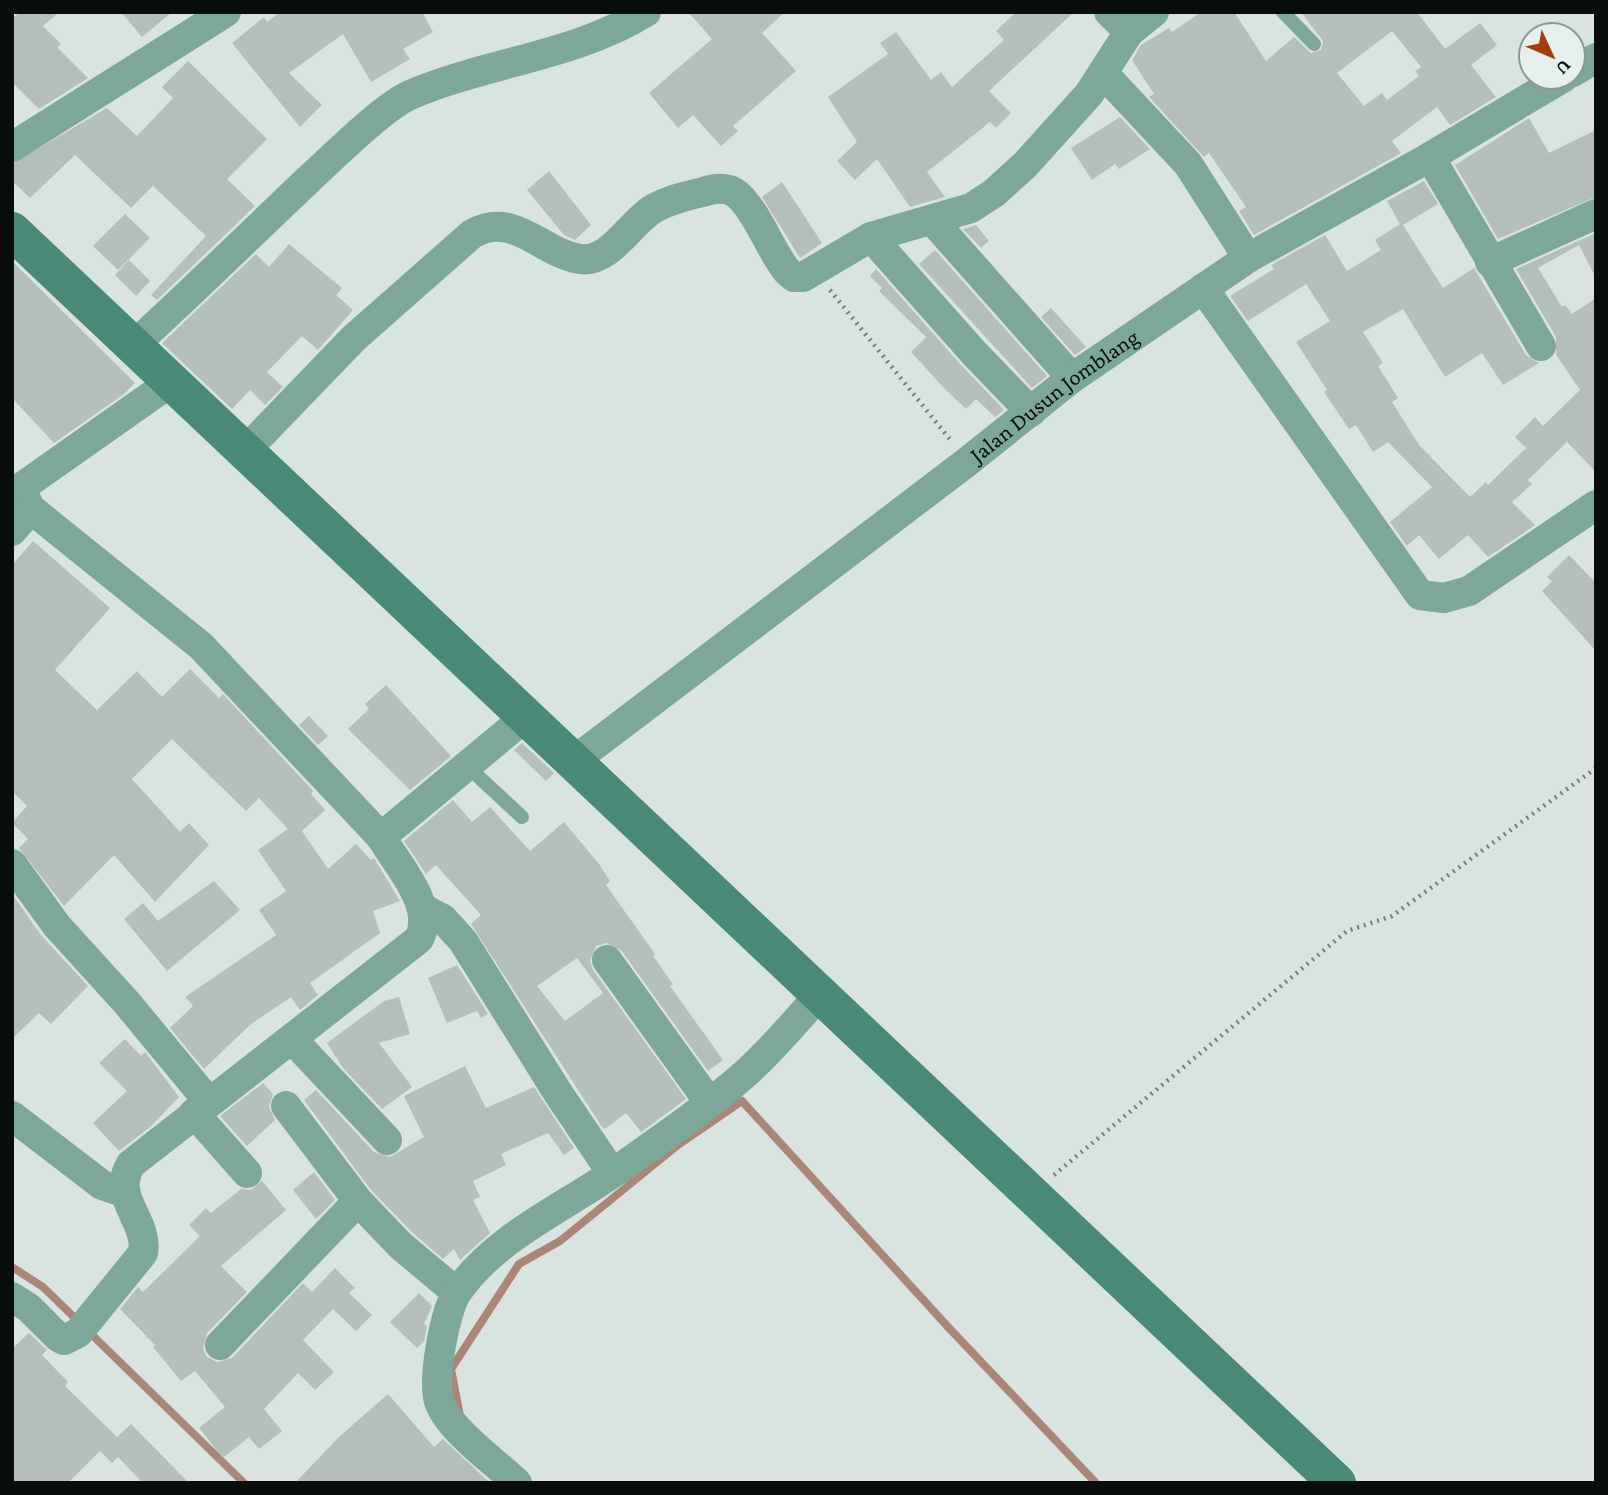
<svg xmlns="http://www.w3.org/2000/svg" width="1608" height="1495" font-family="'Crimson Pro',serif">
<rect width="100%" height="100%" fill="#d9e4e0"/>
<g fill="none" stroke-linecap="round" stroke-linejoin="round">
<g stroke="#ab8678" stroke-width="8">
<path d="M12 1267 43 1287 79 1322"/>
<path d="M88 1331 244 1483"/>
<path d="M460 1416 451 1369 519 1264 560 1241 678 1145 742 1101 949 1328 1096 1483"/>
</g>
</g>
<g fill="#b4bfbb" fill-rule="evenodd">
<path d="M20 12H59L43 26 61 44 57 47 88 78 39 109 12 82V19Z"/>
<path d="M121 12H172L142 37Z"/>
<path d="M280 12H422L433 32 403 49 410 59 371 82 343 34 289 73 322 105 300 127 232 43 264 17 267 22Z"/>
<path d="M688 12H785L762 33 796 71 733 126 738 131 721 146 693 115 678 128 649 93 712 39Z"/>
<path d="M1016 12H1074L989 91 1011 113 996 128 990 122 927 172 945 197 910 207 877 159 855 180 837 161 857 142 828 97 888 54 880 43 896 32 931 80 941 72 952 87 1004 40 996 31Z"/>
<path d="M1201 12H1234L1266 61 1294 37 1311 53 1321 50 1323 41 1301 12H1417L1445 49 1480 23 1497 45 1471 65 1496 97 1450 125 1437 107 1392 141 1401 153 1254 235 1239 211 1246 207 1209 153 1204 157 1149 97 1154 94 1132 60 1141 45 1169 28 1172 32ZM1392 31 1421 67 1415 71 1419 76 1387 100 1382 93 1364 106 1337 73Z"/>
<path d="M188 61 267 139 227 179 255 206 157 300 151 295 206 236 153 186 131 208 75 155 30 198 12 181V164L107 108 137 136 173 98 162 87Z"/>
<path d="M1120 117 1150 149 1119 169 1115 164 1092 180 1071 148Z"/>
<path d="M1529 118 1549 153 1596 130V197L1498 239 1455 165Z"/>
<path d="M549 171 591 225 575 240 564 235 527 190Z"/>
<path d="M1424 181 1438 204 1403 225 1443 288 1474 268 1526 355 1539 363 1503 385 1482 353 1445 377 1403 309 1363 332 1383 363 1378 366 1398 398 1392 402 1419 445 1470 497 1486 482 1488 485 1526 448 1515 437 1535 417 1543 426 1580 390 1556 355V337L1516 269 1596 233V278L1579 245 1538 268 1562 307 1565 305 1572 314 1596 298V472L1567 442 1528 480 1532 484 1512 502 1535 525 1488 557 1468 535 1439 559 1419 535 1407 546 1390 522 1432 487 1388 442 1373 452 1356 425 1349 429 1324 392 1327 390 1296 342 1330 321 1306 284 1248 321 1230 296 1274 269 1271 265 1325 235 1347 271 1381 250 1375 240 1400 224 1387 201Z"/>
<path d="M782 182 822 243 800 258 762 197Z"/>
<path d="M125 214 150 238 118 270 93 246Z"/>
<path d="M976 225 989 241 981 248 963 229Z"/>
<path d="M289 244 342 288 336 295 353 310 318 350 302 336 267 372 283 387 265 405 250 390 232 409 162 343 256 254 269 267Z"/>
<path d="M935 250 1047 376 1032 388 919 264Z"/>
<path d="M129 260 150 281 136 296 115 275Z"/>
<path d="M12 261 135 383 124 394 54 443 12 398Z"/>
<path d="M876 269 961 365 1004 410 995 417 976 399 966 409 942 386 911 352 926 337 879 291 882 288 870 276Z"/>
<path d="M1051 308 1086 347 1075 355 1041 317Z"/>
<path d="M33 541 110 608 55 670 97 710 137 671 162 697 190 669 219 698 223 694 313 791 311 794 325 810 302 831 328 869 356 844 371 860 374 858 400 901 373 911 380 933 310 983 318 995 300 1010 291 997 251 1024 204 1069 170 1028 193 1006 185 997 276 935 259 910 286 891 258 850 288 829 259 798 246 811 172 739 132 779 180 832 189 823 209 845 155 902 114 855 64 906 19 848 28 839 12 823 27 806 12 791V565Z"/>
<path d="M1569 555 1596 583V651L1542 591 1552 581 1547 577Z"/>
<path d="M386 685 451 756 410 790 348 729 369 709 365 704Z"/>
<path d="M309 716 328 736 318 745 299 725Z"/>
<path d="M522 743 554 773 546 781 514 750Z"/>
<path d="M453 800 472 822 490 807 530 851 564 822 599 864 610 881 606 885 655 954 653 956 673 984 670 986 723 1060 708 1071 621 950 606 943 596 946 590 961 593 970 686 1099 641 1132 626 1113 605 1129 602 1127 471 924 481 915 436 865 426 874 404 841ZM577 958 603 993 565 1021 537 986Z"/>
<path d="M214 881 240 910 167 971 124 919 143 903 158 921Z"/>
<path d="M12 894 41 935 88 986 51 1024 39 1013 12 1039Z"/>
<path d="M457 965 488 1014 481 1018 477 1011 447 1023 428 978Z"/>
<path d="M399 997 410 1034 379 1043 412 1087 382 1109 343 1068 327 1043 384 1001Z"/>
<path d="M125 1039 141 1056 145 1052 179 1097 150 1127 119 1151 93 1123 127 1091 99 1063Z"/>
<path d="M465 1066 486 1108 534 1087 574 1148 564 1155 548 1133 501 1154 506 1165 473 1181 480 1197 473 1200 490 1233 460 1260 454 1249 443 1259 412 1232 371 1190 304 1100 316 1090 374 1152 390 1157 424 1137 404 1096Z"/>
<path d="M263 1083 273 1094 269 1107 275 1120 247 1146 220 1116Z"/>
<path d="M314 1172 335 1200 316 1219 293 1190Z"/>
<path d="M262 1181 286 1210 221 1266 247 1292 207 1333 203 1349 207 1357 217 1362 232 1358 303 1283 312 1292 335 1268 355 1288 349 1293 372 1315 356 1331 333 1309 303 1340 334 1372 315 1390 298 1373 264 1409 282 1431 259 1449 249 1437 223 1458 199 1428 225 1407 195 1371 181 1381 153 1347 155 1345 120 1309 138 1287 143 1292 200 1236 189 1225 206 1208 211 1213 241 1189 251 1190Z"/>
<path d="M419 1293 432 1306 424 1324 427 1326 424 1341 417 1348 390 1322Z"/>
<path d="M29 1333 47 1350 42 1355 68 1382 65 1386 117 1437 131 1424 189 1483H143L118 1457 112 1463 100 1451 68 1483H12V1349Z"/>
<path d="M388 1394 434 1447 443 1439 490 1483H295L339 1437Z"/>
</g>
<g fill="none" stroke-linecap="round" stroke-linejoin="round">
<g stroke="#777f7d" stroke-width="4.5" stroke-dasharray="2 5" stroke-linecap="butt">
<path d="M830 290 952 442"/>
<path d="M1054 1175 1347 931 1392 916 1596 768"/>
</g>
<g stroke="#7da799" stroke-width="14">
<path d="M1283 12 1314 44"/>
<path d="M467 766 522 817"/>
</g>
<g stroke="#7da799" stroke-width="30">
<path d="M1109 12 1129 32"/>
<path d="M1573 72 1596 58"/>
<path d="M1103 73 1188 164 1248 258"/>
<path d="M12 147 226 12"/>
<path d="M1430 157 1541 346"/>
<path d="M933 221 1072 378"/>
<path d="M871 237 974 353 1031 412"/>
<path d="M1490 262 1596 214"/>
<path d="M1203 288 1420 595 1444 598 1469 591 1596 505"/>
<path d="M134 345C193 291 250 235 308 180 332 158 383 107 410 95 487 62 575 56 646 12"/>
<path d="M246 450 354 338 472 234C514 210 541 253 580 259 609 264 631 222 653 209 669 200 686 196 703 192 715 188 728 186 738 195 759 215 769 248 787 271L794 277H803L871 237 971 208 994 193 1025 165 1089 94 1129 32 1154 12"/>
<path d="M20 489 31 509 201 646 381 837"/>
<path d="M12 494 171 382"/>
<path d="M12 531 31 509"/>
<path id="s1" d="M575 760 967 462 1072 378 1248 258 1430 157 1564 77"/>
<path d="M12 864 57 926 127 1003 208 1101"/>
<path d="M424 909 443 919 463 941 558 1093 612 1173"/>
<path d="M607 960 709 1102"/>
<path d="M292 1039 387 1140"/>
<path d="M286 1106 358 1201 400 1245 456 1292"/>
<path d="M194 1113 247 1173"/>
<path d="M12 1116 102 1185 123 1192"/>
<path d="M12 1297 29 1308 58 1337 64 1340 78 1333 143 1253C149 1220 110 1198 131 1164L419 939C436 906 398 866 381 837L528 715"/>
<path d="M220 1345 358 1201"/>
<path d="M517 1483C495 1462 451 1431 440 1404 431 1384 445 1308 458 1291 495 1238 561 1209 613 1173 657 1142 704 1110 745 1074 772 1050 796 1021 821 993"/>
</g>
<path stroke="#488a77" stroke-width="38" d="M12 231 1337 1483"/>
</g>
<g text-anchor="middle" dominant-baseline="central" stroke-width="7" stroke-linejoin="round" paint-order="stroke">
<g font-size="23" fill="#090d0c" stroke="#e6f1ed">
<text stroke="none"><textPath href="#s1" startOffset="602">Jalan Dusun Jomblang</textPath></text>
</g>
</g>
<rect width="1608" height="1495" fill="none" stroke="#090d0c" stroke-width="28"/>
<g transform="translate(1552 56) rotate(134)"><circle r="33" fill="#e6f1ed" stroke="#8e9693" stroke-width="2"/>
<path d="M0-5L12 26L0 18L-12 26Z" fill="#a33e0e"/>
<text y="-10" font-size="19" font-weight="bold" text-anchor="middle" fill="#090d0c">U</text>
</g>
</svg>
